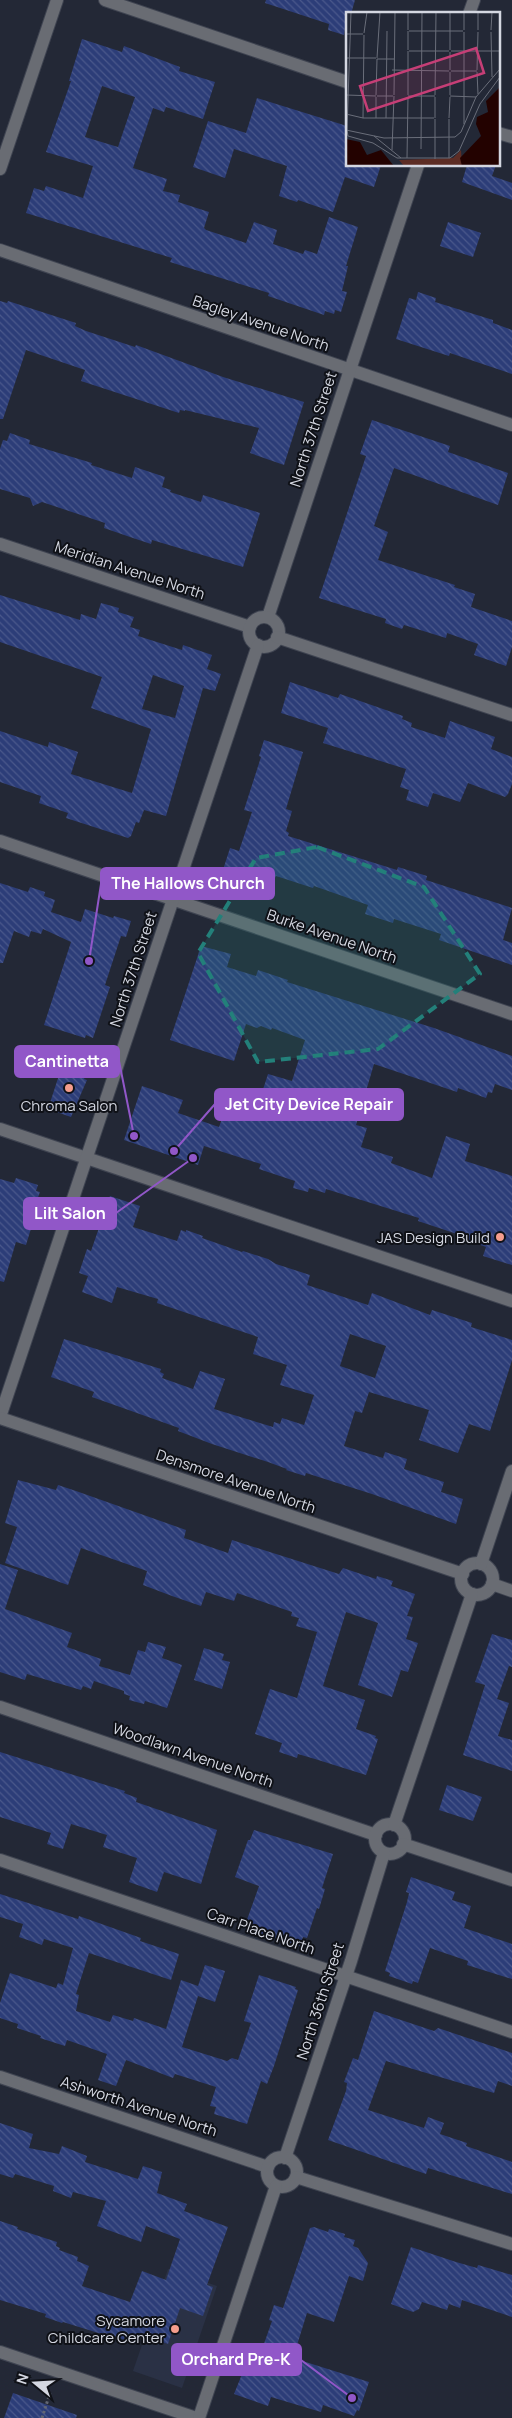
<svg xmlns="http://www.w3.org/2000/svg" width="512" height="2418" font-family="Manrope,sans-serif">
<defs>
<pattern id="building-back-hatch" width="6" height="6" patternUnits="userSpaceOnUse" patternTransform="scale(1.25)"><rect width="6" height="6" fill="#2c3d78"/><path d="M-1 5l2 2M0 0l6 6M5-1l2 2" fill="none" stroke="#4a588b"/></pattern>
</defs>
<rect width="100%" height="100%" fill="#232836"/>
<path fill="#2a3145" d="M168 2269 217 2286 182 2388 133 2371Z"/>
<g fill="url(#building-back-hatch)" fill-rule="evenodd">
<path d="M266 0H355L351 14H347L344 35 328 30 329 24 265 3Z"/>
<path d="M82 39 122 52 124 46 180 67 179 71 215 82 203 119 166 107 164 112 153 108 133 168 167 179 163 191 180 195 178 202 209 212 204 228 206 230 246 243 254 222 277 230 273 244 303 254 305 250 317 254 329 217 358 227 346 266H348L342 291 347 292 341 312 335 310 334 314 325 311 324 315 268 296 269 293 170 262 172 258 26 213 34 188 44 191 46 186 83 198 93 166 46 152 71 81H69ZM102 86 135 97 118 147 85 137Z"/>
<path d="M257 98 347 126V165H381L374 187 345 177 333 212 298 200 297 202 279 196 287 166 234 149 225 178 193 167 208 121 246 133Z"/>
<path d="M467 165H496L492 176 512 183V200L462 182Z"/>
<path d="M448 222 481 233 473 257 440 246Z"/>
<path d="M418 292 436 298 435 302 493 320V323L512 330V374L450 353 449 356 396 339 409 298 416 300Z"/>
<path d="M0 301 7 303 8 301 76 323 75 326 86 331 135 347 136 345 223 377 304 402 284 465 250 453 259 428 185 410V411L180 410 179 413 81 381 85 370 26 350 3 419H0Z"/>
<path d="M372 420 450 446 448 452 508 473 498 505 394 468 374 526 388 532 378 560 455 585 454 587 475 594 471 607 512 621V647L506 666 474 655 478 644 447 633 446 638 404 625 402 629 385 623 386 619 319 598 366 456 360 454Z"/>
<path d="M10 433 30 440 29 444 92 463 91 465 132 478 135 467 165 477 162 487 171 490 170 492 201 502 203 495 260 513 243 567 152 540 151 544 130 537 104 528 105 523 42 502 33 506 30 498 0 489V449L3 440 7 441Z"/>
<path d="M0 595 80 620 81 614 96 619 101 603 119 608 118 612 134 617 130 627 140 630 138 636 182 650 183 645 212 655 207 669 221 674 215 691 203 688 166 816 144 810 139 823 136 822 131 836 128 838 66 818 68 813 39 803 41 796 0 782V731L48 747 49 742 78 752 71 774 132 793 151 729 91 708 102 677 0 642ZM153 675 184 686 175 718 142 709Z"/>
<path d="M290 682 338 698 340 694 403 716 402 719 412 723 411 727 445 738 450 721 495 737 491 749 512 757V784L508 794 505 797 468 783 460 802 433 793 428 807 406 800 409 790 400 787 406 769 323 743 328 728 281 713Z"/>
<path d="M264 740 303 752 286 809 292 811 286 831 289 833 288 836 397 870 398 867 427 876 426 880 512 908 503 940 512 943V965L439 940 441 934 394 919 393 923 365 914 368 905 314 886 313 888 276 876 273 882 266 880 263 890 221 876 230 848 239 851 252 812 244 810 261 757 259 756Z"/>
<path d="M0 883 28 892 30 887 45 892 44 896 55 900 51 912 81 922 85 909 113 918 114 916 131 921 126 937 121 936 105 985 110 987 93 1038 86 1035 85 1038 44 1025 71 942 43 929 41 934 31 931 29 937 14 931 3 963H0Z"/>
<path d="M201 946 231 954 227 967 256 976 258 970 288 980 287 982 434 1028 512 1056V1090L495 1084 492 1093 488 1092 486 1098 458 1088 457 1092 374 1064 356 1125 367 1128 361 1147 393 1157 391 1163 432 1178 446 1136 470 1144 465 1161 512 1176V1265L483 1256 486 1247 462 1238 463 1236 418 1221 419 1218 326 1189 325 1193 309 1188 308 1192 293 1188 295 1181 259 1169 261 1164 204 1146 198 1165 124 1140 142 1086 183 1100 178 1113 219 1127 227 1105 236 1108 239 1099 258 1105 268 1074 292 1081 305 1040 272 1028 271 1030 261 1026 257 1028 246 1024 234 1061 170 1040Z"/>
<path d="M61 1069 85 1077 84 1079 87 1080 71 1117 48 1109Z"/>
<path d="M16 1178 38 1185 36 1191 40 1192 33 1211 36 1212 26 1245 16 1242 4 1282 0 1281V1179L14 1183Z"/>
<path d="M110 1196 140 1206 133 1227 177 1241 181 1230 186 1232V1230L203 1236 202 1238 242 1252 243 1251 268 1259 276 1264 310 1275 307 1285 368 1305 372 1293 430 1315 432 1310 472 1323 471 1327 512 1340V1360L490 1431 469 1424 458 1453 419 1440 429 1410 369 1392 362 1413 355 1411 344 1446 383 1458 385 1452 407 1459 404 1469 444 1482 441 1492 463 1499 456 1524 372 1494 306 1473 305 1476 286 1470 287 1469 268 1462 212 1444 178 1431 179 1428 92 1397 94 1392 51 1377 64 1339 161 1369 160 1372 164 1374 162 1378 193 1389 200 1371 225 1379 214 1409 273 1427 274 1422 280 1424 282 1418 304 1425 314 1395 280 1385 287 1365 253 1354 258 1337 157 1303 158 1299 117 1287 112 1303 82 1292 88 1276 79 1273 87 1249 91 1251ZM350 1334 386 1346 375 1378 340 1366Z"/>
<path d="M18 1480 56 1490 58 1485 76 1491 186 1530 184 1538 228 1553 232 1540 339 1574 343 1568 376 1579 377 1576 393 1581 391 1586 415 1594 407 1616 413 1617 406 1639 418 1643 408 1672 401 1670 392 1697 358 1685 378 1623 346 1612 323 1686 365 1700 356 1729 376 1736 375 1738 378 1739 366 1775 315 1759 298 1754 297 1758 279 1752 282 1743 255 1734 270 1689 297 1698 317 1632 296 1626 299 1618 291 1616 292 1612 237 1593 234 1601 206 1592 201 1606 172 1596 143 1585 147 1571 81 1548 68 1585 5 1563 17 1527 5 1523Z"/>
<path d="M0 1564 18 1570 5 1609 72 1633 67 1647 101 1659 99 1666 130 1675 138 1650 145 1652 148 1642 166 1647 162 1658 182 1665 167 1708 145 1701 144 1704 129 1700 130 1696 124 1694V1691L94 1681 91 1689 83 1686 81 1690 27 1674 25 1680 0 1672Z"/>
<path d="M492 1634 512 1640V1667L509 1666 497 1699 509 1703 498 1736 512 1740V1771L463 1755 485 1685 475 1682Z"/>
<path d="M204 1648 224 1654 222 1660 230 1662 222 1689 194 1680Z"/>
<path d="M0 1752 125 1791 124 1793 137 1798 136 1802 217 1830 201 1884 164 1872 157 1892 129 1882 137 1858 103 1847 107 1835 71 1824 63 1849 47 1844 51 1833 0 1817Z"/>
<path d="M447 1785 482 1797 473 1821 439 1810Z"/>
<path d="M254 1830 333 1854 322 1888 325 1889 319 1909 317 1908 307 1938 303 1937 301 1946 244 1928 259 1886 235 1877 248 1840H250Z"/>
<path d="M411 1877 455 1892 452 1900 471 1906 464 1928 512 1944V1979L467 1965 468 1961 430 1948 418 1983 413 1981 412 1984 389 1976 390 1973 385 1971 407 1902 409 1893 406 1892Z"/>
<path d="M0 1894 78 1919 79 1916 141 1938 140 1941 179 1954 171 1980 89 1953 76 1994 79 1995 76 2011 110 2022 113 2015 133 2021 134 2018 166 2029 181 1980 198 1986 205 1965 225 1971 215 2002 198 1996 182 2047 227 2061 232 2058 238 2060 251 2023 244 2021 259 1975 296 1987 295 1989 298 1990 274 2066 267 2084 261 2081 247 2124 214 2114 216 2107 210 2106 216 2087 175 2074 173 2078 126 2060 116 2086 98 2080 107 2054 67 2040 65 2046 40 2038 41 2036 17 2028 18 2024 0 2018V2003L10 1973 56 1988 58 1983 63 1985 73 1948 44 1939 42 1945 19 1937 23 1924 0 1917Z"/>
<path d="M374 2011 434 2031 438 2028 512 2053V2086L498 2081 494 2093 386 2061 368 2110 424 2128 428 2117 444 2123 440 2134 467 2143 466 2146 512 2162V2194L428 2168 426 2174 328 2140 346 2091 347 2083 344 2082 353 2058 358 2060Z"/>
<path d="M0 2123 33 2134 29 2148 59 2154 62 2146 87 2156 85 2162 138 2179 143 2166 162 2172 157 2193 187 2204 184 2211 228 2227 207 2285 213 2287 203 2316 180 2308 168 2344 140 2334 136 2344 108 2334V2336L63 2322 62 2323 45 2317 46 2314 0 2300V2221L18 2227 17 2229 57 2242 56 2246 60 2248 59 2250 78 2257 77 2261 89 2266 82 2286 130 2302 142 2271 166 2280 180 2239 146 2226 141 2242 97 2226 106 2201 73 2192 71 2198 53 2191 54 2186 15 2174 13 2178 0 2174Z"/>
<path d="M314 2227 328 2232 329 2229 345 2234 344 2237 355 2240 353 2246 358 2248 368 2263 363 2281 349 2276 334 2322 307 2313 293 2358 369 2382 359 2411 357 2410 354 2416 323 2405 321 2412 271 2397 268 2406 234 2394 251 2352 260 2355 272 2321 269 2320 274 2305 283 2308 310 2228Z"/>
<path d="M411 2247 456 2262 477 2268 478 2265 512 2275V2317L462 2300 460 2308 449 2304 447 2310 422 2302 419 2309 413 2312 391 2304Z"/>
<path d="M13 2393 77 2415 76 2418H4Z"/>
</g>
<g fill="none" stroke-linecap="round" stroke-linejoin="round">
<defs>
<g id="minor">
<path d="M105 0 347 82"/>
<path d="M469 14 474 0"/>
<path d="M498 133 512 137"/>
<path d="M0 169 57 0"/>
<path d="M0 250 512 425"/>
<path d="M0 544 250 627"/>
<path d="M268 617 418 165"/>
<circle cx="264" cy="632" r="15"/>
<path d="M277 637 512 715"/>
<path d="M0 841 512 1014"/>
<path d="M0 1129 512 1301"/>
<path d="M0 1417 258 645"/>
<path d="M0 1418 463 1574"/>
<circle cx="477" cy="1579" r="16"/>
<path d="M481 1564 512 1471"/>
<path d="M492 1584 512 1591"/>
<path d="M0 1707 376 1835"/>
<circle cx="390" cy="1839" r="15"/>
<path d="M394 1825 472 1594"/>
<path d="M403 1844 512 1880"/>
<path d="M0 1860 512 2032"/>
<path d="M0 2077 268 2167"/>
<circle cx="282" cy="2172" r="15"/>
<path d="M285 2158 351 1961 384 1853"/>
<path d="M296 2177 512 2244"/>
<path d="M0 2352 196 2418"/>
<path d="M199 2418 276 2186"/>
</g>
</defs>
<use href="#minor" stroke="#3f4451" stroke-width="14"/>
<path stroke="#636774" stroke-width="3" stroke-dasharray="2.5 2.5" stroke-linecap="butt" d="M42 2418 50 2393"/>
<use href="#minor" stroke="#696c73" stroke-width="12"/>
</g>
<path fill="#23807a" fill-opacity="0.2" stroke="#23807a" stroke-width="4" stroke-dasharray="10 6" stroke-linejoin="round" d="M317 847 424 887 480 974 378 1049 258 1062 198 953 256 858Z"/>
<g fill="#f49d8d" stroke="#0f1117" stroke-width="2">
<circle cx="69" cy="1088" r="5"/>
<circle cx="500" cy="1237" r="5"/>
<circle cx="175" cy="2329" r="5"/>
</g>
<g text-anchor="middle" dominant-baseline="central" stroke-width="4" stroke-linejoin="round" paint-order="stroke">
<g font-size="15" fill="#d4d7e1" stroke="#0f1117">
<text transform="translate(261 323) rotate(19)">Bagley Avenue North</text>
<text transform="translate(313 429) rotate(-72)">North 37th Street</text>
<text transform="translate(130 570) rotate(18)">Meridian Avenue North</text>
<text transform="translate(332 936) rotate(19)">Burke Avenue North</text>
<text transform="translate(133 969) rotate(-72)">North 37th Street</text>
<text transform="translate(236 1481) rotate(19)">Densmore Avenue North</text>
<text transform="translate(193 1755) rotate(19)">Woodlawn Avenue North</text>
<text transform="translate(261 1931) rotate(19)">Carr Place North</text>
<text transform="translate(320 2001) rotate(-72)">North 36th Street</text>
<text transform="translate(139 2106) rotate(18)">Ashworth Avenue North</text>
</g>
<g font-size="15" fill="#d4d7e1" stroke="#0f1117" text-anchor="end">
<text x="69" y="1105" text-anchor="middle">Chroma Salon</text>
<text x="490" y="1237">JAS Design Build</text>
<text x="165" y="2320">Sycamore<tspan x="165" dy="17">Childcare Center</tspan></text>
</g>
</g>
<g transform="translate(346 12)">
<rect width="154" height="154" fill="#232836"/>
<path d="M115 138 116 154H58L53 148 107 146Z" fill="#5d2d25"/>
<path d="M154 75V154H116L114 146 135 124 130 112 131 105 142 100 140 89ZM0 127 14 130 21 143 35 138 48 154H0Z" fill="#230200"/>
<path fill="none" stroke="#6a6e7a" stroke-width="1" d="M62 18V0M118 18V0M132 18V0M145 18 146 0M63 19H117M145 20 146 65M18 21 21 0M0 22H17M62 38V19M104 38V0M63 39H103M105 39H154M0 46H30M31 46 34 0M31 47H48M46 58 103 59M104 58V40M131 58 132 20M105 59H131M131 60 132 82M0 83 30 84M30 83 31 47M48 83 49 0M62 83V39M89 83 90 0M104 83V60M31 84H47M62 84H89M104 84 130 85M30 85V106M0 102 17 106H88M17 106 18 23M40 106 41 19M89 106V85M103 106 104 85M103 107V146M118 112V20M0 118 38 126 109 125 115 120 130 85 154 57M1 118 2 124 27 131 51 146H104L113 139 134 92 154 65M1 118 5 0M28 124 55 146M75 137 76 0M46 138 48 84M61 146 62 85M89 147V107"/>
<path fill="#c63e76" fill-opacity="0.15" stroke="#c63e76" stroke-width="2.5" d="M130 36 138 61 22 99 14 74Z"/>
<rect width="154" height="154" fill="none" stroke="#d4d7e1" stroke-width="2.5"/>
</g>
<path fill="none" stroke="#9157c8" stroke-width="2" d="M89 961L101 884M134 1136L119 1061M174 1151L215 1104M193 1158L116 1213M352 2398L301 2360"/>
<g fill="#9157c8" stroke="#0f1117" stroke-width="2">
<circle cx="89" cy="961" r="5"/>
<circle cx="134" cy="1136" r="5"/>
<circle cx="174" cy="1151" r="5"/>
<circle cx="193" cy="1158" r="5"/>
<circle cx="352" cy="2398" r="5"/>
</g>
<g fill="#9157c8" stroke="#9157c8" stroke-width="2">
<rect x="101" y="868" width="173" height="31" rx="5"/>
<rect x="15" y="1046" width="104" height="31" rx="5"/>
<rect x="215" y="1089" width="188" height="31" rx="5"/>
<rect x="24" y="1198" width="92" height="31" rx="5"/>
<rect x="172" y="2344" width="129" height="31" rx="5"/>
</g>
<g font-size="16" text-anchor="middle" font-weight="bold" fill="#fff">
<text x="188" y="889">The Hallows Church</text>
<text x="67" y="1067">Cantinetta</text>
<text x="309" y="1110">Jet City Device Repair</text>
<text x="70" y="1219">Lilt Salon</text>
<text x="236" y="2365">Orchard Pre-K</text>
</g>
<g transform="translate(35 2383) rotate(288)" stroke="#0f1117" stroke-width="4" paint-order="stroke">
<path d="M0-4L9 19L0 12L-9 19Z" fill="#d4d7e1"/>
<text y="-8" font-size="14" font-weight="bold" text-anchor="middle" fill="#d4d7e1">N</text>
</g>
</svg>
